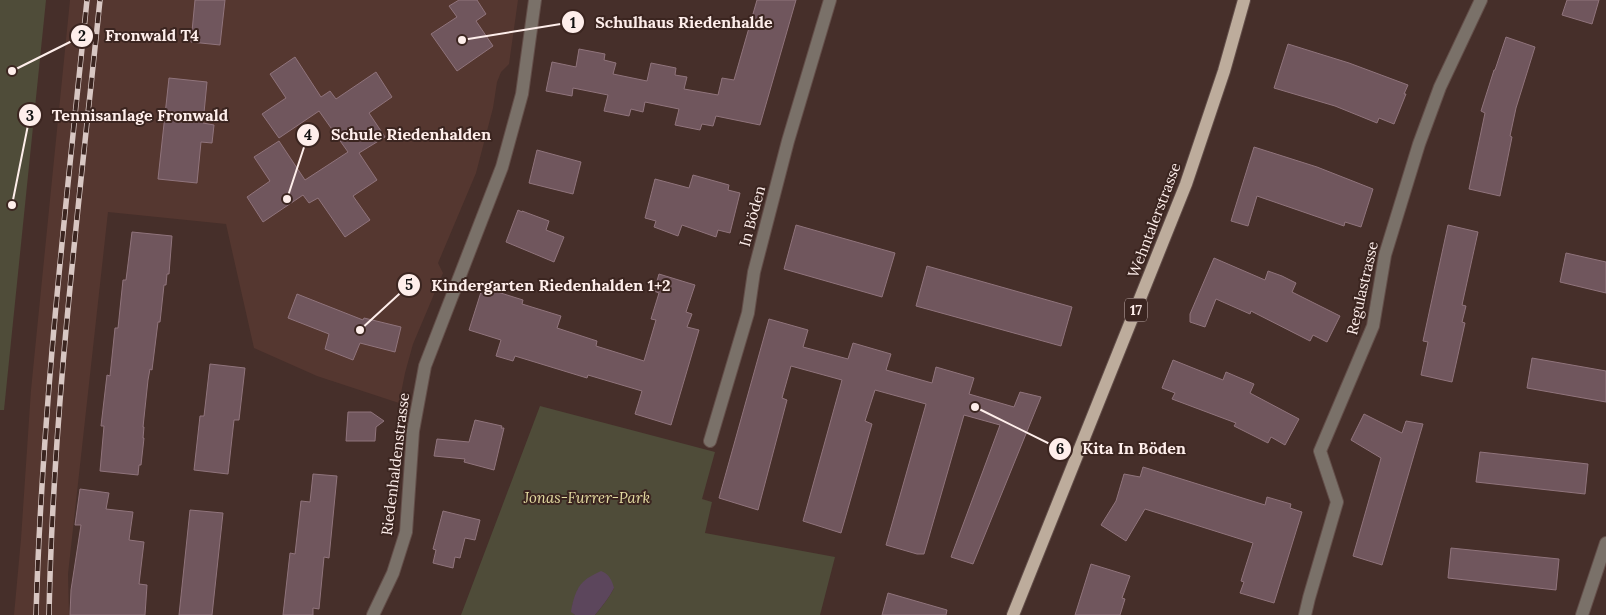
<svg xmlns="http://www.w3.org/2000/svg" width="1606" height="615" font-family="Lora,serif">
<rect width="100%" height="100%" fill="#462f2a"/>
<path fill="#553730" d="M70 0H518L509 64 501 72 497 82 493 108 476 173 438 263 443 273 413 344 405 373 399 403 317 376 254 348 226 224 108 212 68 574 69 615H14L21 539 31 390Z"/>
<g fill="#4f4c39">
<path d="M0 0H46L4 410H0Z"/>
<path d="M540 406 715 452 702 499 712 502 705 533 835 557 820 615H595C602 606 609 598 614 588L578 589 572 606V612L575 615H461Z"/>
</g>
<path fill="#5c465c" d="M601 571C609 574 612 580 614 588 609 598 602 606 595 615H575L571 612C572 603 576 588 583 582 588 577 595 574 601 571Z"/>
<g fill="#70565d" stroke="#90747c">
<path d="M195 0H225L220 45 191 42Z"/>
<path d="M459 0H477L486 14 476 21 493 46 457 71 431 34 457 17 449 6Z"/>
<path d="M757 0H796L760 125 716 116 713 126 702 124 700 130 675 125 679 109 645 102 643 112 631 109 629 116 604 111 608 95 573 88 572 96 546 91 552 62 576 67 579 49 605 54 604 60 616 63 613 74 647 81 651 63 676 68 675 75 687 77 684 89 718 95 722 78 734 80Z"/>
<path d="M1567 0H1599L1592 24 1562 15Z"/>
<path d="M1506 37 1535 47 1516 108 1510 136 1512 137 1500 196 1469 189 1485 113 1481 111 1494 70H1495Z"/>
<path d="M1288 44 1349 63 1408 85 1404 94H1406L1394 124 1379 118 1377 123 1335 106 1274 88Z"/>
<path d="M295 57 321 97 330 91 336 99 376 72 392 97 369 113 385 137 359 153 377 180 353 196 370 220 345 237 318 198 309 203 303 195 263 222 247 197 270 181 254 157 279 141 305 180 348 152 319 111 279 138 262 114 286 98 270 74Z"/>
<path d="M169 78 207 82 203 123 214 125 212 143 201 142 197 183 158 179Z"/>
<path d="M1254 147 1317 167 1373 189 1361 227 1345 222 1344 226 1257 196 1248 226 1231 221Z"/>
<path d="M537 150 581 162 573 194 529 183Z"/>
<path d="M693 175 729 185 728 190 740 193 730 233 718 230 716 237 682 225 678 236 654 227 656 221 645 218 655 179 689 188Z"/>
<path d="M518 210 522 212V211L549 221 546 230 564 237 554 262 506 242Z"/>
<path d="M796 225 895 253 882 297 784 269Z"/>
<path d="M1448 225 1478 232 1462 305 1466 306 1462 322 1465 323 1452 382 1421 375 1428 342 1423 341Z"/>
<path d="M132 232 172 236 169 274H167L166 285H164L160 322H158L152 370 150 369 148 380 143 427H144L143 438H144L141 465H139L138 475 100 471 104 426H101L107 375 110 376 115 328H118L123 280H126Z"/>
<path d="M1566 253 1606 262V293L1560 282Z"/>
<path d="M1214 258 1265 280 1268 271 1282 276 1296 283 1292 292 1340 316 1327 342 1313 335 1310 341 1251 311 1250 314 1216 299 1205 327 1190 322V314Z"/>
<path d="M927 266 1072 307 1061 346 916 306Z"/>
<path d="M659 274 695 285 686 312 692 314 687 327 699 330 671 425 635 414 642 391 588 375 587 378 515 356 513 361 496 356 501 340 469 330 481 292 486 293 488 289 523 300 522 304 561 316 557 328 597 341 596 346 644 361 656 320 651 319 659 293 654 291Z"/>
<path d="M297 294 363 320 364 318 401 327 395 352 360 343 353 360 325 349 329 334 288 318Z"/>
<path d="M769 319 808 330 803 347 848 359 853 343 891 354 886 370 932 383 936 367 974 378 969 394 1014 407 1020 392 1041 397 973 564 951 557 1000 425 964 415 924 554H917L886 545 926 404 875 390 865 421 872 424 841 533 803 521 842 380 791 366 782 398 787 400 758 510 719 498Z"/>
<path d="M1532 358 1606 371V402L1527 388Z"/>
<path d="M1173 360 1223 380 1226 372 1254 384 1250 393 1299 419 1285 445 1271 437 1268 443 1234 426 1236 423 1172 399 1175 393 1162 388Z"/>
<path d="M210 364 245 368 239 420H234L228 474 194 470 200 416H204Z"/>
<path d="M348 412H371L384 421 376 427 375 441H346Z"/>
<path d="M1364 414 1402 433 1406 421 1423 424 1382 565 1353 556 1381 458 1351 440Z"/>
<path d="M475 420 502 426 501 428H504L494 470 464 462 465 459 434 456 437 439 469 442Z"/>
<path d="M1480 452 1588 464 1585 494 1476 482Z"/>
<path d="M1143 467 1265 505 1267 497 1291 504 1290 508 1302 512 1274 603 1240 593 1244 582 1241 581 1253 543 1145 509 1126 541 1101 525 1116 501 1124 474 1140 477Z"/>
<path d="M313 474 337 476 329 558 324 557 319 609 313 608V615H283L290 553 295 554 301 501 310 502Z"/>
<path d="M80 489 109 493 106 509 133 512 129 540 144 542 139 584 147 585 145 615H70L71 590 81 525H75Z"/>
<path d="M190 510 223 513 212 615H179Z"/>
<path d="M443 511 480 520 475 540 465 538 460 558 455 557 453 568 433 563 436 550 433 549Z"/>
<path d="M1451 548 1559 559 1556 590 1448 578Z"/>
<path d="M1091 564 1130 576 1122 598 1125 599 1120 615H1075Z"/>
<path d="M888 593 947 610 946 615H882Z"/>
</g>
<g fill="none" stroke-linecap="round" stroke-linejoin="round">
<defs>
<g id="minor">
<path d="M710 441 748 313 754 272 788 141 830 0"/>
<path d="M373 615 393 573 406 532 413 431 425 366 502 167 522 94 535 0"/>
<path d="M1305 615 1309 598 1337 502 1320 451 1373 326 1385 255 1419 144 1440 87 1481 0"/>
<path d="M1582 615 1606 543"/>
</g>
<path id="primary" d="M1013 615 1186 184 1224 71 1244 0"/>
</defs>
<use href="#minor" stroke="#634e49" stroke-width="14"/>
<use href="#primary" stroke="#634e49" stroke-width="14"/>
<use href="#minor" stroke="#7a7169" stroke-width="12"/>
<use href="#primary" stroke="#bdac9c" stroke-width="12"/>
<defs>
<g id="rail">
<path d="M36 615C42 409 66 205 87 0"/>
<path d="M49 615C53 409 79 204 100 0"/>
</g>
</defs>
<use href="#rail" stroke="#d8c7c3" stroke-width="5.5"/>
<use href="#rail" stroke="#3b2520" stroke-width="4" stroke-dasharray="11" stroke-linecap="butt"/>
</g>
<g text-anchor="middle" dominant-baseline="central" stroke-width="4" stroke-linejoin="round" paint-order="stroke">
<rect fill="#3b2520" stroke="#c4b2ae" stroke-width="1" x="1125" y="298.5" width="22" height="23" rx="4"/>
<g font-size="14" font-weight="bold" fill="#feeeeb">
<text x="1136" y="310">17</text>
</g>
<g font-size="15" fill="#feeeeb" stroke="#3b2520">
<text transform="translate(752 216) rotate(-75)">In Böden</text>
<text transform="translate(1154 220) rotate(-69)">Wehntalerstrasse</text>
<text transform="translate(1362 288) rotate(-77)">Regulastrasse</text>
<text transform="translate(395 464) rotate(-83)">Riedenhaldenstrasse</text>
</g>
<g font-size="15" font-style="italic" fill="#e4dba1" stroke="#3b2520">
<text x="587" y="497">Jonas-Furrer-Park</text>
</g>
</g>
<path fill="none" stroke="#feeeeb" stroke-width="2" d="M462 40L573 22M12 71L82 36M12 205L30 115M287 199L308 135M360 330L409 285M975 407L1060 449"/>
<g fill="#feeeeb" stroke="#3b2520" stroke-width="2">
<circle cx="462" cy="40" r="5"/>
<circle cx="12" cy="71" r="5"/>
<circle cx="12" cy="205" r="5"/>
<circle cx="287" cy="199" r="5"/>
<circle cx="360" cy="330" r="5"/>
<circle cx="975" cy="407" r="5"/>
<circle cx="573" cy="22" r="12"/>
<circle cx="82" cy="36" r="12"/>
<circle cx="30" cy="115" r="12"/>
<circle cx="308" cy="135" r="12"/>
<circle cx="409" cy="285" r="12"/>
<circle cx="1060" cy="449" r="12"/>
</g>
<g font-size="15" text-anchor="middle" font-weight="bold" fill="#111">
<text x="573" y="28">1</text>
<text x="82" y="41">2</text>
<text x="30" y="121">3</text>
<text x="308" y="140">4</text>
<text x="409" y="290">5</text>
<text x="1060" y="454">6</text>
</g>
<g font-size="16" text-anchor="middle" font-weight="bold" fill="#feeeeb" stroke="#3b2520" stroke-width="4" stroke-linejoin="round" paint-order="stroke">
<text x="684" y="28">Schulhaus Riedenhalde</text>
<text x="152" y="41">Fronwald T4</text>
<text x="140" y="121">Tennisanlage Fronwald</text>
<text x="411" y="140">Schule Riedenhalden</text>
<text x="551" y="291">Kindergarten Riedenhalden 1+2</text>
<text x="1134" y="454">Kita In Böden</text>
</g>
</svg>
